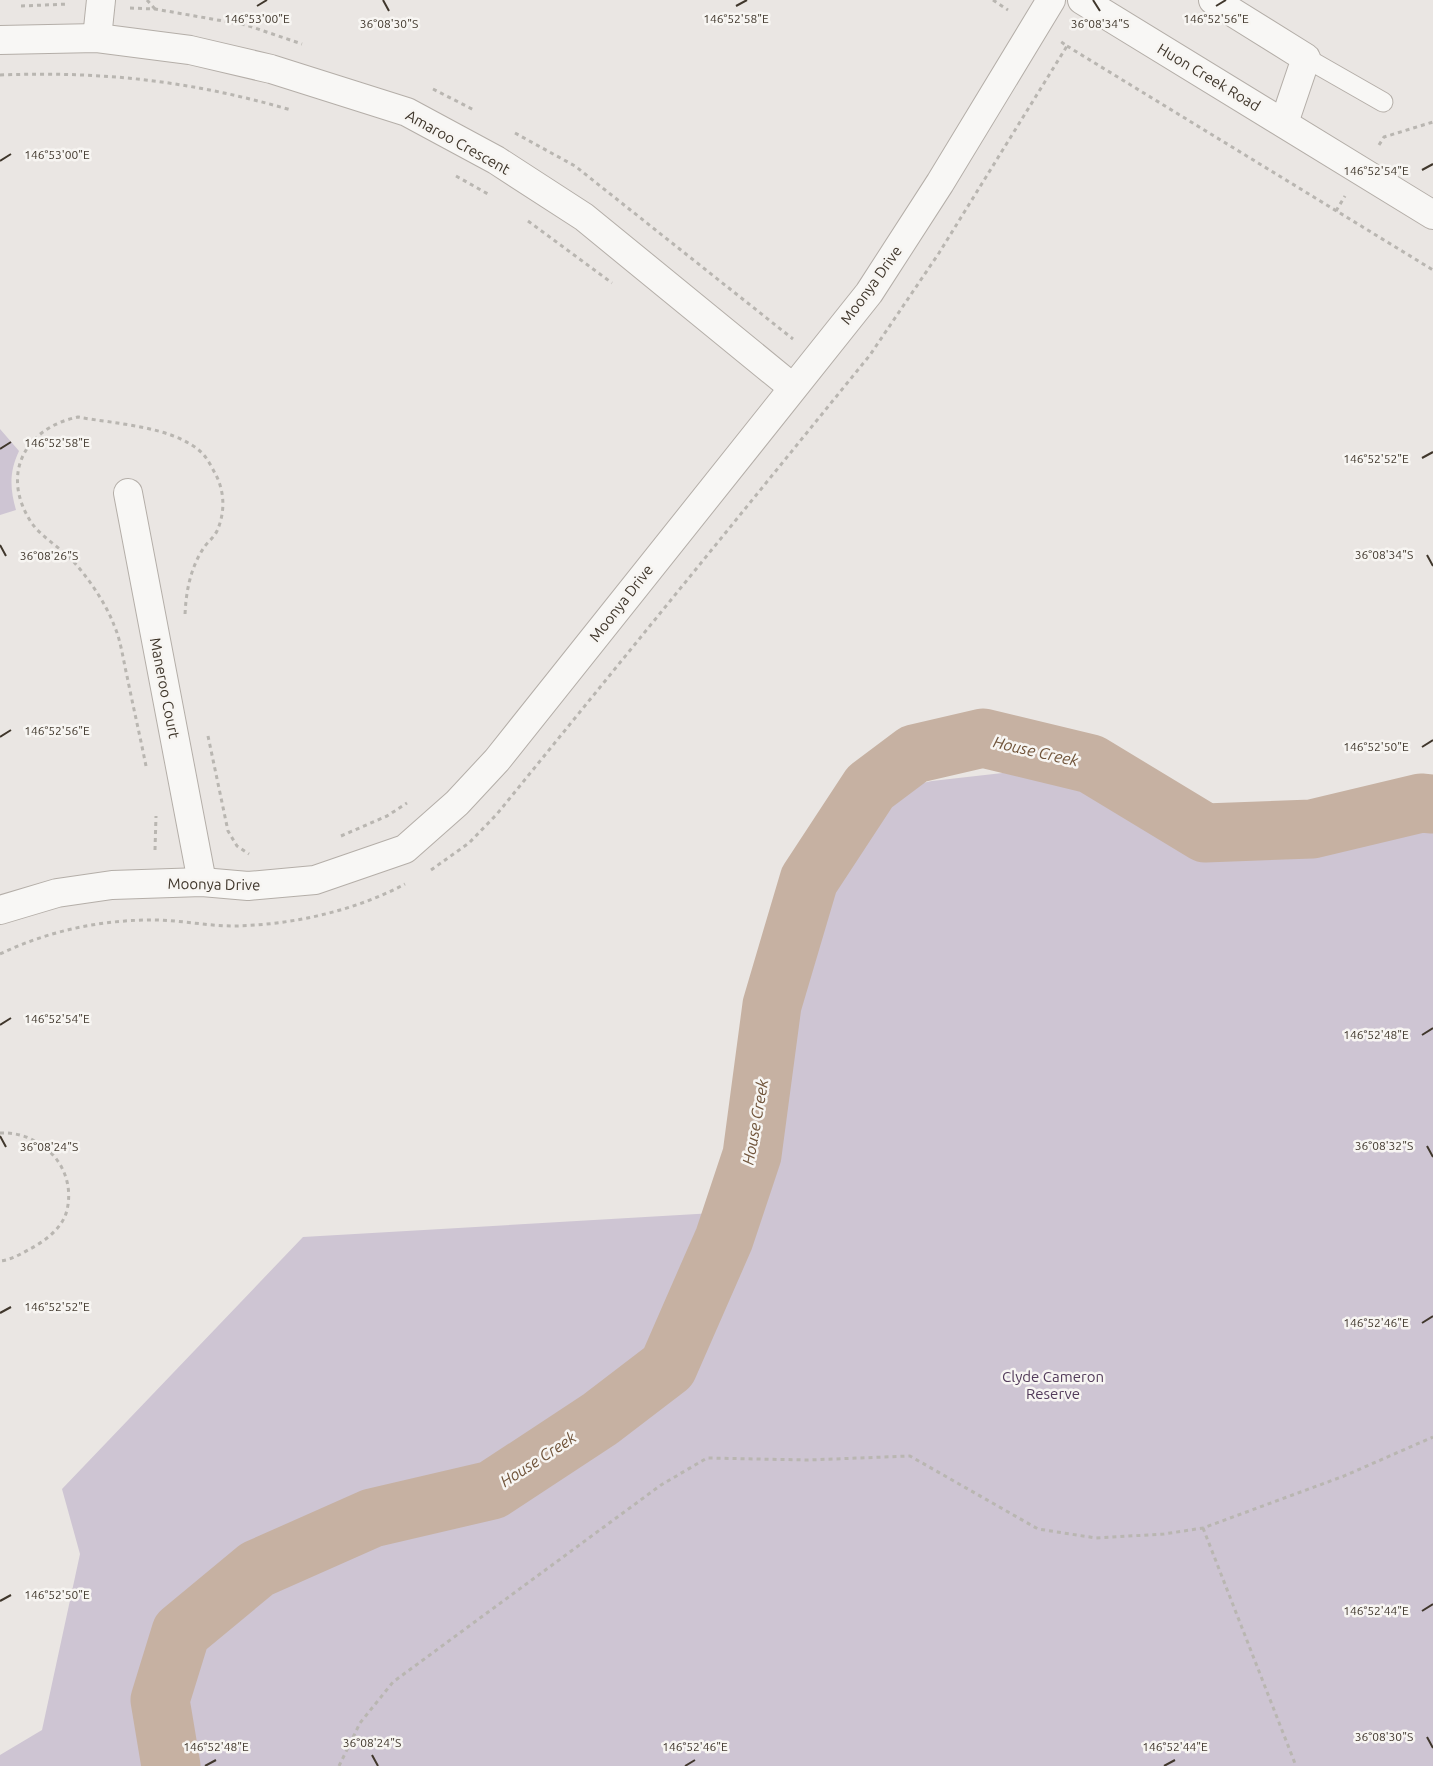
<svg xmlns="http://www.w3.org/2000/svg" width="1433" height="1766" font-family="Ubuntu,sans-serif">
<rect width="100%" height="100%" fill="#eae6e3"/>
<g fill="#cec5d3">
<path d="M0 429 19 451C9 472 10 489 16 510L0 515Z"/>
<path d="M1055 767 1214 816 1433 818V1766H0V1755L42 1730 80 1554 62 1489 303 1237 714 1213 779 1068 803 948 855 821 888 790 932 781Z"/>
</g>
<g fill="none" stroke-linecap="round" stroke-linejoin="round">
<path stroke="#c6b1a2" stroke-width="59" d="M171 1766 160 1700 181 1632 257 1569 372 1518 492 1490 600 1419 668 1367 724 1239 752 1155 772 1005 809 880 870 787 914 754 983 738 1091 764 1205 833 1312 829 1421 803 1433 804"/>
<defs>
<path id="service" d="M1306 58 1383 102"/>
<g id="minor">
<path d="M1213 0 1306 58 1284 123"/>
<path d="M97 38 101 0"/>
<path d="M0 40 97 38 190 50 271 69 407 112 496 160 584 217 792 387"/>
<path d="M128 493 202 882"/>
<path d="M0 910 57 893 112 885 202 882 248 886 315 880 405 849 457 803 497 760 869 293 940 183 1051 0"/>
</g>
<path id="tertiary" d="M1082 0 1433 215"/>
</defs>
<use href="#service" stroke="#b4aea8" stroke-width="21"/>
<use href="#minor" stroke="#b4aea8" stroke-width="30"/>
<use href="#tertiary" stroke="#b4aea8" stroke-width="30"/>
<g stroke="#b9b6b1" stroke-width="3" stroke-dasharray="4 4" stroke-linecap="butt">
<path d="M147 0 155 9"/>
<path d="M993 0 1008 10"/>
<path d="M21 6 69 4"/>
<path d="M130 8 155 9 246 25 302 44"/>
<path d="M1067 46 1433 270"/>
<path d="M0 75C104 71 191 81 291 110"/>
<path d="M433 89 474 110"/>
<path d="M515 133 575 166 793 339"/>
<path d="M1379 145 1384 137 1433 122"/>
<path d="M456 176 488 194"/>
<path d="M1336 211 1345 196"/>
<path d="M528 221 612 283"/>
<path d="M208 736 228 831 237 846 249 854"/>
<path d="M146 766C140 736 133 706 127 676 123 659 121 641 114 625 105 602 89 579 73 561 60 547 41 537 31 522 0 474 25 428 78 417 115 424 174 426 202 453 208 459 212 468 216 475 225 493 225 513 217 531 214 537 209 541 205 546 191 566 186 590 185 615"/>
<path d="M341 836 387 816 407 803"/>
<path d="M155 850 156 816"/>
<path d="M431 870 469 843 497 814 870 355 939 253 1067 46 1060 41"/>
<path d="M0 954C46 932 95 921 146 920 175 919 205 926 234 926 291 925 355 911 405 884"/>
<path d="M0 1133C41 1131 77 1167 67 1210 63 1228 44 1242 28 1250 19 1255 10 1260 0 1261"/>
<path d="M1203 1528 1296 1766"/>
<path d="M339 1766 360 1723 393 1682 661 1485 707 1458 808 1460 910 1456 1038 1529 1096 1538 1164 1534 1203 1528 1344 1476 1433 1437"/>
</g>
<use href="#service" stroke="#f8f7f5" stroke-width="19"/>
<use href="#minor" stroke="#f8f7f5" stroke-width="28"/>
<use href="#tertiary" stroke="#f8f7f5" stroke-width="28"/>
</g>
<path fill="none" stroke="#40372c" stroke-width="2" d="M383 0 389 11M1093 0 1100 11M257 6 267 0M736 6 747 0M1216 6 1226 0M0 161 11 154M1422 170 1433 164M0 449 11 442M1422 458 1433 452M0 545 6 556M1427 555 1433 566M0 737 11 730M1422 747 1433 740M0 1025 11 1018M1422 1035 1433 1028M0 1136 6 1147M1427 1146 1433 1157M0 1313 11 1307M1422 1323 1433 1316M0 1601 11 1595M1422 1611 1433 1604M1427 1737 1433 1748M372 1755 378 1766M205 1766 216 1760M685 1766 695 1760M1164 1766 1175 1760"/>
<g text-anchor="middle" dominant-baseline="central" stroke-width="5" stroke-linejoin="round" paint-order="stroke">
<g font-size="15" fill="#40372c" stroke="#f7f5f2">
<text transform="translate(1209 77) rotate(31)">Huon Creek Road</text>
<text transform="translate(458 142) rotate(29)">Amaroo Crescent</text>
<text transform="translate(871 285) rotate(-54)">Moonya Drive</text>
<text transform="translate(621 603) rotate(-52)">Moonya Drive</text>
<text transform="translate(165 688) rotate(79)">Maneroo Court</text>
<text transform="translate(214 884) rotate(1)">Moonya Drive</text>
</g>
<g font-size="15" fill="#523b5a" stroke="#f7f5f2">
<text x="1053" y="1376">Clyde Cameron<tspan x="1053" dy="17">Reserve</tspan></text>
</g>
<g font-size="16" font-style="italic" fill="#70543a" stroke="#f7f5f2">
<text transform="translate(1036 751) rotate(13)">House Creek</text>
<text transform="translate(755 1122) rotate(-80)">House Creek</text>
<text transform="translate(538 1459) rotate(-33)">House Creek</text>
</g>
</g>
<g font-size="12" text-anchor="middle" fill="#40372c" stroke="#f7f5f2" stroke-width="5" stroke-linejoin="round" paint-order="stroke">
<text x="257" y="23">146°53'00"E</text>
<text x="736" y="23">146°52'58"E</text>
<text x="1216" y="23">146°52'56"E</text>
<text x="389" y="28">36°08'30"S</text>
<text x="1100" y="28">36°08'34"S</text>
<text x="57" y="159">146°53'00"E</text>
<text x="1376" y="175">146°52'54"E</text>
<text x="57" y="447">146°52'58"E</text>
<text x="1376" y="463">146°52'52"E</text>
<text x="1384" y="559">36°08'34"S</text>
<text x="49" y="560">36°08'26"S</text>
<text x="57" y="735">146°52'56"E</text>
<text x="1376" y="751">146°52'50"E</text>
<text x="57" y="1023">146°52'54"E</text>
<text x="1376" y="1039">146°52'48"E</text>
<text x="1384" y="1150">36°08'32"S</text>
<text x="49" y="1151">36°08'24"S</text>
<text x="57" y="1311">146°52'52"E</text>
<text x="1376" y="1327">146°52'46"E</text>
<text x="57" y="1599">146°52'50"E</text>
<text x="1376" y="1615">146°52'44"E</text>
<text x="1384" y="1741">36°08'30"S</text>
<text x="372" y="1747">36°08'24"S</text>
<text x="216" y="1751">146°52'48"E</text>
<text x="695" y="1751">146°52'46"E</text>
<text x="1175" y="1751">146°52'44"E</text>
</g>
</svg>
